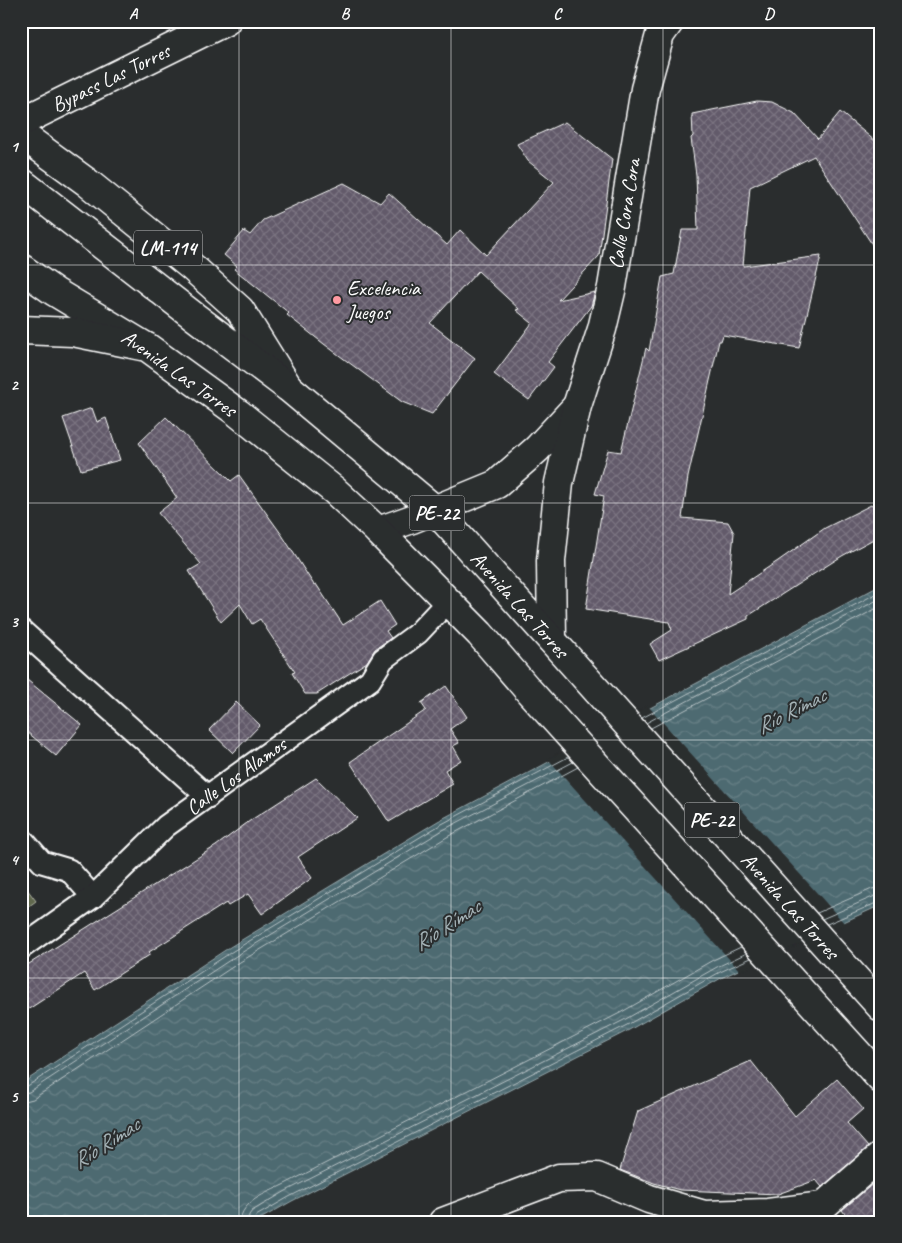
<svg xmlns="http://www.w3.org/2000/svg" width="902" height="1243" font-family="Caveat,sans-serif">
<defs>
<pattern id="water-waves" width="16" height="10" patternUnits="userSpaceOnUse" patternTransform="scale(1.25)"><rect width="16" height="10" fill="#4d6a71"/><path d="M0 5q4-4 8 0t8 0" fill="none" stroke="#688086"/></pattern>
<pattern id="building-cross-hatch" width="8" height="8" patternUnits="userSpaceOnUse" patternTransform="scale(1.25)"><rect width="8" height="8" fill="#625a6a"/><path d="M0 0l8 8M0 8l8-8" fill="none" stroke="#7a7380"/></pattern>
</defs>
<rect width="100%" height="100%" fill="#2a2d2e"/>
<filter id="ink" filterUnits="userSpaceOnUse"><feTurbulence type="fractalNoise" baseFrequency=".02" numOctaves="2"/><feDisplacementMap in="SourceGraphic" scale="10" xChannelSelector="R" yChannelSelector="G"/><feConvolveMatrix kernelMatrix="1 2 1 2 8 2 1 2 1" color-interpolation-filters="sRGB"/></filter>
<g filter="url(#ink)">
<path fill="#61684e" stroke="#b0b4a6" d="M21 881 36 901 21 912Z"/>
<path fill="url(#water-waves)" stroke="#94a6aa" d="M881 585V905L723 977 629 1030 292 1201 255 1222H21V1084L230 947 438 821Z"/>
<path fill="#2a2d2e" d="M648 706 845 924 740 971 548 759Z"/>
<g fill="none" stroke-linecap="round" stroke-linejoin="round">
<g stroke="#b8c3c6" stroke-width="1">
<path d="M642 718 881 591"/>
<path d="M646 723 881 598"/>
<path d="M651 728 881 606"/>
<path d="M817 913 872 889 881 887"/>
<path d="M822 919 875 896 881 895"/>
<path d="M827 924 881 901"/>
<path d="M21 1088 26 1087 233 951 440 825 568 757"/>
<path d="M21 1094 29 1092 236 956 443 830 573 762"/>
<path d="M21 1102 33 1099 240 962 447 837 578 767"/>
<path d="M240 1222C241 1201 267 1193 283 1185L620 1013 713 960 741 947"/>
<path d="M248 1222 249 1215 252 1211 286 1191 624 1020 717 967 747 953"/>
<path d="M254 1222 256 1216 289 1197 627 1025 720 972 751 958"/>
</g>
</g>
<g fill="url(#building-cross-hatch)" stroke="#fff">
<path d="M757 101 772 102 794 113 818 139 840 112 881 146V258L814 156 750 187 743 266 821 256 799 348 723 335 721 341H719L688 477 682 518 728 522 734 533 728 594 778 561 825 528 881 500V535L842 556 748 616V619L659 660 650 644 672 630 669 622 586 609 604 496 595 494 608 450 621 452 646 348 649 351 662 277 674 274 682 230H698L696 175 691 138 693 136 692 114Z"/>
<path d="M565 122 612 159 599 256 558 300 595 292 591 306 548 362 554 367 529 400 494 374 532 323 516 310 519 309 478 271 430 323 475 358 432 414 402 402 324 344 287 315 289 313 234 269 237 266 224 255 244 231 250 235 263 220 344 183 380 203 389 193 447 245 460 230 486 255 554 182 528 161 517 144Z"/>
<path d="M92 408 97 422 106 418 120 460 81 470 63 418Z"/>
<path d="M166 417 231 481 239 475 282 535 314 585 316 584 343 625 380 601 395 625 386 631 391 638 375 649 367 662 317 694H305L292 673 295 672 260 619 252 624 240 604 221 622 189 571 201 564 158 513 177 498 139 443Z"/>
<path d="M21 675 82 725 56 756 21 727Z"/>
<path d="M446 686 467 717 450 729 459 743 453 746 461 760 445 770 453 784 389 822 350 762 426 710 421 703Z"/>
<path d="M236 702 260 725 233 753 209 730Z"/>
<path d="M316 778 357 818 298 857 312 878 262 914 248 894 228 906 226 903 149 952 151 954 95 990 84 973 21 1014V969L216 846 251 820Z"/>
<path d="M751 1061 795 1116 837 1079 863 1109 847 1123 868 1147 822 1187 816 1180 778 1194 680 1190 654 1183 620 1170 638 1111Z"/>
<path d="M881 1177V1222H851L842 1210Z"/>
</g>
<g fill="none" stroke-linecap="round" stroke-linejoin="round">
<defs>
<g id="lane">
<path d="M21 630 208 797"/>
<path d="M21 838 42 862 69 870 93 897"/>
<path id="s1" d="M21 948 93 897 166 826 370 680 383 659 418 633 448 601"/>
</g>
<path id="street" d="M443 1222 559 1178 597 1177 649 1199 704 1215 768 1213 823 1206 881 1156"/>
<g id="secondary">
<path d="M378 531 412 519 497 484 537 449 576 407"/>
<path id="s2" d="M552 640 551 561 559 483 577 406 602 329 612 287 645 89 660 35 670 21"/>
</g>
<g id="primary">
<path d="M21 134 88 183 192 267 240 310 288 387"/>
<path d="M21 268 55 292 143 345"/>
</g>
<g id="highway">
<path id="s3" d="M21 122 226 21"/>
<path id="s4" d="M21 182 195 317 289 388 434 509 881 1007"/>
<path d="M21 330 73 332 147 347 238 413 335 491 378 531 480 634 529 691 881 1079"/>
</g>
</defs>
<use href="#lane" stroke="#fff" stroke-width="25"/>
<use href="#street" stroke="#fff" stroke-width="31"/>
<use href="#secondary" stroke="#fff" stroke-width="31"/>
<use href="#primary" stroke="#fff" stroke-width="31"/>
<use href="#highway" stroke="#fff" stroke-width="31"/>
<use href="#lane" stroke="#2a2d2e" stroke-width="21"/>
<use href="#street" stroke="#2a2d2e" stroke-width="28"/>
<use href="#secondary" stroke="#2a2d2e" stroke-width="28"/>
<use href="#primary" stroke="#2a2d2e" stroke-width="28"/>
<use href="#highway" stroke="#2a2d2e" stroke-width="28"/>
</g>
</g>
<path fill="none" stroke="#fff" stroke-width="1" stroke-opacity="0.55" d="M239 21V1222M451 21V1222M663 21V1222M21 265H881M21 503H881M21 740H881M21 978H881"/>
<circle fill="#ff9aa2" stroke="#2a2d2e" stroke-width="2" cx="337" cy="300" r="5"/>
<g text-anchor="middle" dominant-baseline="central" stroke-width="4" stroke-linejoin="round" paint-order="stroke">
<g fill="#2a2d2e" stroke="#bfc0c0" stroke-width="1">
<rect x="134" y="230.5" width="68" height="35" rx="4"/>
<rect x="409.5" y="495.5" width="55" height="35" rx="4"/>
<rect x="684.5" y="802.5" width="55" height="35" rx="4"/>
</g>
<g font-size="20" font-weight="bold" fill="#fff">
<text x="168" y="248">LM-114</text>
<text x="437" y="513">PE-22</text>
<text x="712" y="820">PE-22</text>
</g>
<g font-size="21" fill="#fff" stroke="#2a2d2e">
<text stroke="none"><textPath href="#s3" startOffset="100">Bypass Las Torres</textPath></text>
<text stroke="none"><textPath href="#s2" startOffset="435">Calle Cora Cora</textPath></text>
<text transform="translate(179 373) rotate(35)">Avenida Las Torres</text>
<text stroke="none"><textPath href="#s4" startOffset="655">Avenida Las Torres</textPath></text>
<text stroke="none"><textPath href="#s1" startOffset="276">Calle Los Alamos</textPath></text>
<text stroke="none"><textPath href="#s4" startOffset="1060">Avenida Las Torres</textPath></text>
</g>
<g font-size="21" fill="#fff" stroke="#2a2d2e" text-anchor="start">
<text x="347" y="288">Excelencia<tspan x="347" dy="24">Juegos</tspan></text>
</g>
<g font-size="22" font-style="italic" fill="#a6b4b8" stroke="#2a2d2e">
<text transform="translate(791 711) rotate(-27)">Río Rímac</text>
<text transform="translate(447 925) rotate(-33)">Río Rímac</text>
<text transform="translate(106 1143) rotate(-33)">Río Rímac</text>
</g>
</g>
<rect width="902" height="1243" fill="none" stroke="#2a2d2e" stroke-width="55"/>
<rect x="28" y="28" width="846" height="1188" fill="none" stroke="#fff" stroke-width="2"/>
<g font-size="16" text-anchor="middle" font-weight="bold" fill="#fff">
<text x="133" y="19">A</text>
<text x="345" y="19">B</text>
<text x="557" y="19">C</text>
<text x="769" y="19">D</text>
<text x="14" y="152">1</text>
<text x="14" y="390">2</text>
<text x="14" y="627">3</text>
<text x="14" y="865">4</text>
<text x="14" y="1102">5</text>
</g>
</svg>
